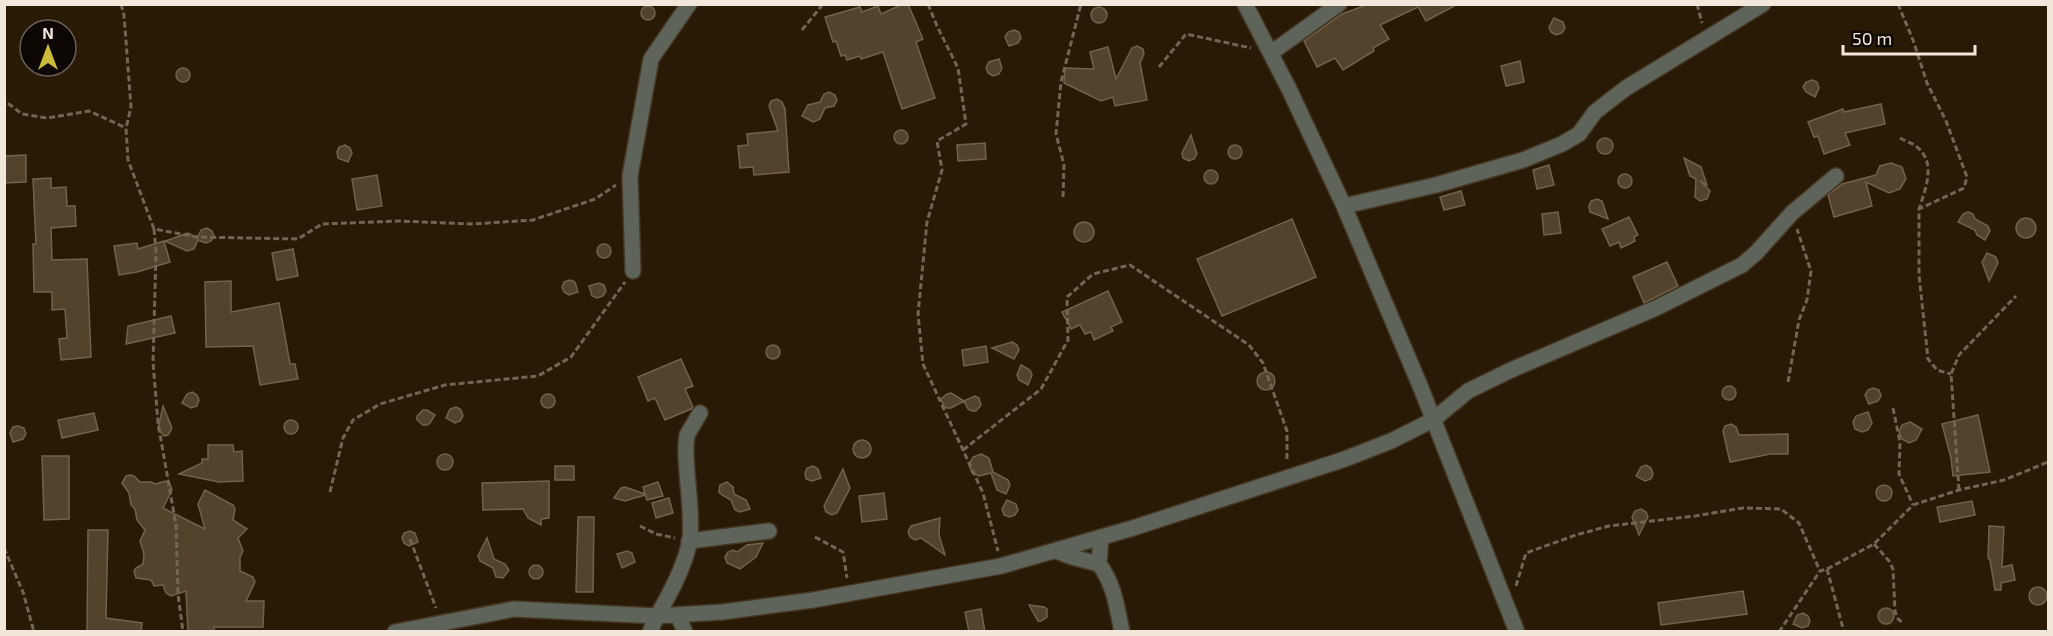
<svg xmlns="http://www.w3.org/2000/svg" width="2053" height="636" font-family="'Exo 2',sans-serif">
<rect width="100%" height="100%" fill="#291a05"/>
<g fill="#53432d" stroke="#73624b" stroke-width="1.5">
<path d="M903 4H908L923 39 916 42 935 98 902 109 883 52 861 59 860 56 847 60 845 55 841 56 836 41 833 42 825 17 860 7 862 12 878 6 881 14Z"/>
<path d="M1369 4H1458L1426 21 1418 7 1380 25 1389 39 1373 48 1374 51 1343 70 1335 58 1317 67 1304 41 1342 14Z"/>
<circle cx="648" cy="13" r="7"/>
<circle cx="1099" cy="15" r="8"/>
<path d="M1554 18 1563 22 1565 28 1562 33 1556 35 1551 32 1549 27Z"/>
<path d="M1014 30 1019 32 1021 38 1018 43 1009 46 1005 37 1008 32Z"/>
<path d="M1137 46 1143 49 1144 54 1140 63 1147 100 1115 106 1113 97 1101 101 1064 83 1065 68 1094 69 1090 52 1108 47 1116 79 1132 48Z"/>
<path d="M999 59 1002 68 999 74 993 76 988 73 986 68 989 62Z"/>
<path d="M1520 61 1524 82 1506 86 1501 66Z"/>
<circle cx="183" cy="75" r="7"/>
<path d="M1812 80 1817 82 1819 88 1815 97 1806 92 1803 87 1806 82Z"/>
<path d="M829 92 835 95 837 100 834 106 825 108 820 119 813 122 802 116 808 105 820 102 824 94Z"/>
<path d="M777 99 782 102 785 109 789 172 754 175 753 167 740 168 738 146 748 145 747 134 778 131 769 106 771 101Z"/>
<path d="M1881 104 1885 124 1845 133 1850 145 1824 154 1818 136 1814 137 1808 122 1843 109 1844 112Z"/>
<circle cx="901" cy="137" r="7"/>
<path d="M1191 135 1197 154 1194 159 1189 161 1183 158 1182 153Z"/>
<circle cx="1605" cy="146" r="8"/>
<path d="M985 143 986 159 958 161 957 145Z"/>
<circle cx="1235" cy="152" r="7"/>
<path d="M345 145 350 148 352 153 348 162 338 158 337 152 339 147Z"/>
<path d="M26 155V182L4 183V156Z"/>
<path d="M1684 158 1701 167 1707 185 1700 181 1710 191 1707 199 1700 201 1695 197 1696 179 1690 176Z"/>
<path d="M1891 163 1902 167 1906 179 1900 189 1889 193 1866 182 1872 206 1834 217 1828 195 1842 184 1876 175 1880 166Z"/>
<path d="M1549 165 1554 185 1537 189 1533 170Z"/>
<circle cx="1211" cy="177" r="7"/>
<circle cx="1625" cy="181" r="7"/>
<path d="M377 175 382 206 357 210 352 179Z"/>
<path d="M51 178V188L66 187 67 206H75L76 226 51 228 52 260 87 259 91 357 61 360 59 339 67 338 65 309 52 310V292H34L33 244H36L33 179Z"/>
<path d="M1461 191 1465 205 1444 210 1440 197Z"/>
<path d="M1597 199 1602 201 1608 219 1590 212 1589 206 1591 201Z"/>
<path d="M1558 212 1561 233 1544 235 1542 214Z"/>
<path d="M1968 212 1973 214 1975 219 1988 226 1990 231 1985 240 1977 235 1975 230 1958 222 1963 214Z"/>
<path d="M1629 217 1638 235 1634 237 1635 241 1621 248 1619 242 1610 246 1602 229Z"/>
<circle cx="2026" cy="228" r="10"/>
<path d="M1292 219 1316 277 1222 316 1197 259Z"/>
<circle cx="1084" cy="232" r="10"/>
<path d="M207 228 212 231 214 236 211 241 206 243 198 240 194 249 187 251 165 241 188 233 197 238 201 230Z"/>
<path d="M164 241 170 262 137 272 119 275 114 246 137 243 138 249Z"/>
<circle cx="604" cy="251" r="7"/>
<path d="M293 249 298 276 277 280 272 253Z"/>
<path d="M1987 253 1996 257 1998 263 1989 281 1982 262Z"/>
<path d="M1667 262 1678 286 1644 303 1633 277Z"/>
<path d="M570 280 575 282 578 292 569 295 564 292 562 287 564 282Z"/>
<path d="M231 281V312L279 303 290 364H295L298 379 260 385 253 346 206 347 205 282Z"/>
<path d="M599 283 604 285 606 291 603 296 597 298 592 296 589 286Z"/>
<path d="M1108 291 1122 322 1111 327 1113 331 1094 340 1091 332 1085 334 1080 325 1071 329 1062 312Z"/>
<path d="M171 316 175 333 126 344 128 326Z"/>
<path d="M1012 342 1017 345 1019 350 1014 359 992 348Z"/>
<circle cx="773" cy="352" r="7"/>
<path d="M986 346 988 362 964 366 962 350Z"/>
<path d="M681 359 693 386 685 389 693 407 691 409 665 420 655 398 648 401 638 377Z"/>
<path d="M1021 365 1030 370 1032 375 1028 385 1019 380 1017 375Z"/>
<circle cx="1266" cy="381" r="9"/>
<circle cx="1729" cy="393" r="7"/>
<path d="M1873 388 1879 390 1881 396 1878 401 1869 404 1865 395 1868 390Z"/>
<path d="M192 392 197 395 199 400 197 406 191 408 182 403 187 394Z"/>
<path d="M951 393 964 401 975 396 979 398 981 405 976 411H972L968 409 964 401 951 408H947L944 406 941 399 947 394Z"/>
<circle cx="548" cy="401" r="7"/>
<path d="M163 406 172 428 168 435 164 436 158 429Z"/>
<path d="M456 407 461 410 463 416 460 421 455 423 446 418 450 409Z"/>
<path d="M423 410H427L435 415 430 423 427 425H423L417 420V416Z"/>
<path d="M1868 412 1872 423 1868 430 1862 432 1855 429 1853 422 1856 416Z"/>
<path d="M94 413 98 430 62 438 58 420Z"/>
<path d="M1978 415 1990 472 1953 476 1951 458 1942 424Z"/>
<circle cx="291" cy="427" r="7"/>
<path d="M1910 422 1922 429 1916 440 1909 443 1902 439 1899 432 1902 425Z"/>
<path d="M1731 424 1736 427 1739 435 1788 434V454H1770L1730 462 1723 431 1725 426Z"/>
<path d="M18 426 24 428 26 434 23 439 13 442 10 433 13 427Z"/>
<circle cx="862" cy="449" r="9"/>
<path d="M208 445H233L234 452 242 451 243 481 219 482 179 474 202 463V459H208Z"/>
<circle cx="445" cy="462" r="8"/>
<path d="M981 454 989 458 993 472 1008 480 1010 485 1006 494 997 490 991 473 979 476 972 473 969 465 973 457Z"/>
<path d="M42 456H69V519L44 520Z"/>
<path d="M1646 465 1651 468 1653 474 1651 479 1645 481 1636 476 1641 467Z"/>
<rect x="555" y="466" width="19" height="14"/>
<path d="M813 466 818 469 821 478 812 481 806 479 805 473 807 468Z"/>
<path d="M843 469 850 488 837 513 832 515 826 512 824 506Z"/>
<path d="M130 475 134 476 140 482H151L156 484 165 481 170 484 172 490 163 508 205 529 198 504 205 490 233 505 235 509 233 520 247 529 238 538 243 551 240 557V571L253 577 255 582 246 601H264L263 627H214V632H188L186 591 171 596 166 593 163 585 154 586 151 580 136 578 134 571 136 568 143 564 144 554 140 541 145 530 137 520 135 509 131 505 129 493 122 483 126 476Z"/>
<path d="M549 481V518L541 519V525L528 518 523 509 483 510 482 483Z"/>
<path d="M658 482 663 496 647 500 645 495 625 501 614 498 621 488 625 487 645 494 643 487Z"/>
<path d="M727 482 733 487 734 494 746 500 750 509 740 512 735 510 731 500 722 495 719 492 720 485Z"/>
<circle cx="1884" cy="493" r="8"/>
<path d="M884 493 887 519 862 522 859 496Z"/>
<path d="M669 498 673 513 656 518 652 503Z"/>
<path d="M1007 500 1016 504 1018 510 1015 515 1010 517 1004 515 1002 509Z"/>
<path d="M1972 501 1975 515 1940 522 1937 507Z"/>
<path d="M1641 509 1646 512 1648 517 1639 535 1632 517 1635 511Z"/>
<path d="M578 517H594L593 592H576Z"/>
<path d="M940 518 939 535 945 555 921 538 915 540 910 537 908 532 911 526Z"/>
<path d="M1989 526 2004 527 2002 567 2012 565 2015 580 2001 583V590H1995L1990 560 1988 558Z"/>
<path d="M88 530H108L106 618 142 623 141 632H87Z"/>
<path d="M410 531 415 533 418 542 409 546 404 543 402 538 404 533Z"/>
<path d="M487 538 494 559 505 564 509 570 503 578 496 577 493 568 480 561 478 556Z"/>
<path d="M763 543 756 557 740 569 727 563 725 557 728 552 733 550 737 552 747 545Z"/>
<path d="M627 551 632 553 635 562 622 568 617 554Z"/>
<circle cx="536" cy="572" r="7"/>
<circle cx="2038" cy="596" r="9"/>
<path d="M1743 591 1747 614 1661 625 1658 603Z"/>
<path d="M1029 605 1044 607 1047 609V617L1041 621H1038Z"/>
<circle cx="1886" cy="616" r="8"/>
<path d="M981 609 985 632H969L965 612Z"/>
<path d="M1803 613 1808 616 1810 621 1808 626 1802 628 1793 624 1797 615Z"/>
</g>
<g fill="none" stroke-linecap="round" stroke-linejoin="round">
<defs>
<g id="minor">
<path d="M1271 53 1339 4"/>
<path d="M1344 206 1436 185 1523 160 1562 144 1579 134 1595 112 1626 88 1763 4"/>
<path d="M633 271 630 176 651 59 689 4"/>
<path d="M1101 537 1099 564C1114 584 1117 607 1122 632"/>
<path d="M689 541 769 531"/>
<path d="M1056 551 1072 557 1099 564"/>
<path d="M678 616 685 632"/>
<path d="M395 632 514 609 657 616C670 594 686 564 690 539 693 508 685 476 686 445L687 435 700 413"/>
<path d="M650 632 657 616 722 612 813 600 1001 566 1133 528 1345 459 1391 441 1433 420 1468 391 1511 370 1656 308 1742 265 1756 253 1792 213 1836 176"/>
</g>
<path id="tertiary" d="M1245 4 1289 89 1344 206 1421 388 1517 632"/>
</defs>
<use href="#minor" stroke="#453723" stroke-width="18"/>
<use href="#tertiary" stroke="#453723" stroke-width="18"/>
<g stroke="#726553" stroke-width="3" stroke-dasharray="6 3" stroke-linecap="butt">
<path d="M121 4 124 15 131 107 126 128 128 160 154 229 197 237 298 239 322 224 399 221 473 224 533 220 595 199 616 185"/>
<path d="M928 4 937 26 958 68 966 124 937 141 942 170 927 222 918 314 923 364 983 493 998 551"/>
<path d="M1697 4 1702 23"/>
<path d="M1898 4 1913 40 1927 83 1946 121 1967 177 1964 188 1919 209V275L1928 359 1937 370 1951 374"/>
<path d="M802 30 823 4"/>
<path d="M1159 67 1186 34 1251 48"/>
<path d="M4 96 5 101 22 114 47 118 89 111 126 128"/>
<path d="M1900 138C1905 141 1913 143 1917 147 1937 163 1925 190 1919 209"/>
<path d="M1063 197 1064 165 1056 134 1061 82 1081 4"/>
<path d="M154 229 156 252 153 362 158 423 176 525 178 594 183 632"/>
<path d="M1788 382 1799 320 1807 300 1811 271 1797 229"/>
<path d="M1893 408 1900 442 1899 474 1913 505"/>
<path d="M963 450 1041 389 1068 340 1067 297 1093 274 1130 265 1249 345 1263 363 1287 431V461"/>
<path d="M1959 490 1951 374 1959 355 2016 296"/>
<path d="M330 492 343 438 353 420 380 404 445 385 538 376 571 357 625 282"/>
<path d="M640 526 656 534 675 538"/>
<path d="M815 537 843 552 847 578"/>
<path d="M410 539 436 608"/>
<path d="M1874 544 1889 561 1893 569 1895 611 1897 618 1903 623"/>
<path d="M4 548 23 592 34 632"/>
<path d="M1827 569 1844 632"/>
<path d="M1516 586 1526 553 1576 535 1609 526 1695 516 1743 508 1781 509 1799 523 1820 571"/>
<path d="M1779 632 1820 571 1827 569 1874 544 1913 505 1959 490 2004 480 2048 462"/>
</g>
<use href="#minor" stroke="#5e6459" stroke-width="15"/>
<use href="#tertiary" stroke="#5e6459" stroke-width="15"/>
</g>
<rect width="2053" height="636" fill="none" stroke="#f1e7da" stroke-width="12"/>
<g transform="translate(48 48)"><circle r="28" fill="#0c0702" stroke="#686158" stroke-width="1.5"/>
<path d="M0-4.5L10 22L0 15L-10 22Z" fill="#caba3a"/>
<text y="-9" font-size="16" font-weight="bold" text-anchor="middle" fill="#f1e7da">N</text>
</g>
<path d="M1843 45v9h132v-9" fill="none" stroke="#f1e7da" stroke-width="3"/>
<text x="1852" y="45" font-size="18" fill="#f1e7da" stroke="#0c0702" stroke-width="4.5" paint-order="stroke">50 m</text>
</svg>
